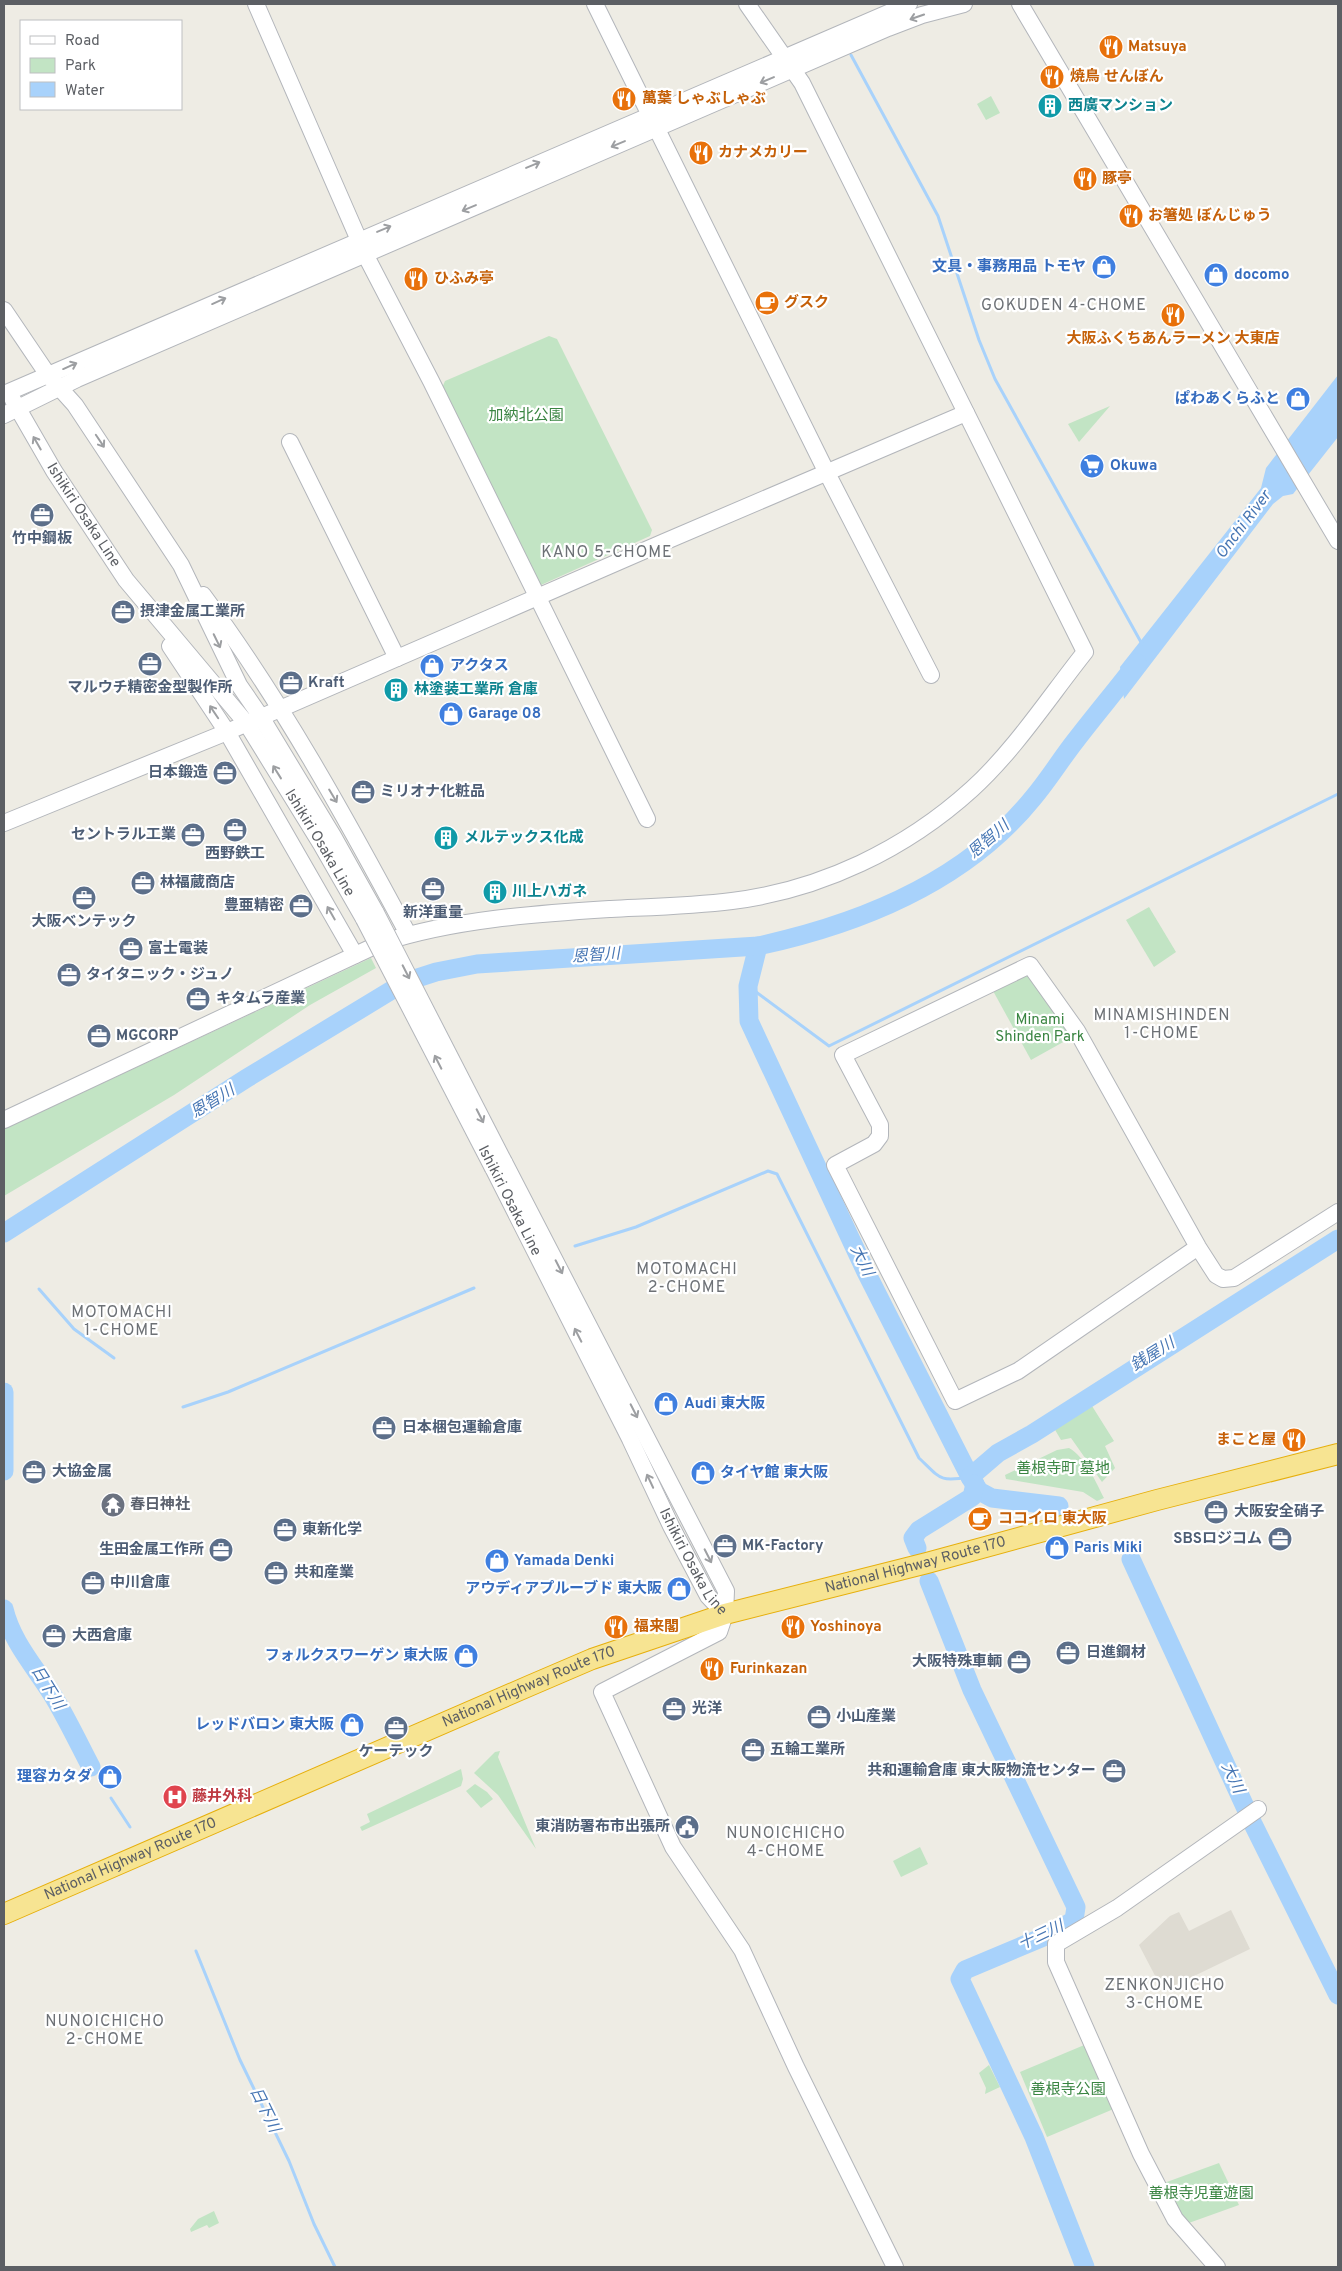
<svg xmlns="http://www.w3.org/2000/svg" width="1342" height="2271" font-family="Overpass,'Noto Sans JP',sans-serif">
<rect width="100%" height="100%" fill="#eeece4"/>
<path fill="#dedbd2" d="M1231 1910 1250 1949 1163 1991 1139 1945 1170 1916 1179 1912 1189 1931Z"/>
<g fill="#c2e4c4">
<path d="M991 96 1000 113 986 120 977 104Z"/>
<path d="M549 336 557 339 652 530 650 536 541 585 442 388 445 381Z"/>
<path d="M1110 406 1079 442 1068 424Z"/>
<path d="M1149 907 1176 952 1154 967 1126 920Z"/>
<path d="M371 958 376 968 310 1005 174 1095 4 1196V1129Z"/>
<path d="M1022 973 1030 975 1074 1036 1031 1060 992 989Z"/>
<path d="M1092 1406 1114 1441 1105 1446 1115 1468 1102 1482 1071 1438 1061 1440 1054 1428Z"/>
<path d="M1069 1448C1085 1457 1096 1482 1104 1498L1097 1501 1083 1492 1006 1479 1005 1475 1057 1450Z"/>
<path d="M500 1751 498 1757 536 1849 498 1795 474 1773 495 1752Z"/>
<path d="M461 1769 463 1779 461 1786 362 1831 360 1827 370 1822 367 1814Z"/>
<path d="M475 1784 487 1792 493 1799 481 1808 466 1791Z"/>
<path d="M920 1847 928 1864 901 1877 893 1861Z"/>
<path d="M1089 2043 1116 2108 1047 2137 1020 2072Z"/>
<path d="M989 2065 1000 2087 985 2094 986 2088 979 2073Z"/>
<path d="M1219 2163 1239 2205 1186 2224 1164 2183Z"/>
<path d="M214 2211 219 2223 209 2228 207 2225 191 2232 190 2229 198 2219Z"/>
</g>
<path fill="#a8d2fb" d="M1338 375V437L1293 494 1283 496 1273 504 1124 699 1120 667 1261 488 1266 468Z"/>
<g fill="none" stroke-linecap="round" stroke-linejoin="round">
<g stroke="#a8d2fb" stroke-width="3">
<path d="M851 55 938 216 979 340 995 379 1142 644"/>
<path d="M748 986 829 1046 1338 794"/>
<path d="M575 1246 636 1227 768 1171 777 1174 919 1458C941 1479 939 1482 970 1477"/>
<path d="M39 1289 74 1329 114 1358"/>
<path d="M183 1407 228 1392 474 1288"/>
<path d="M111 1798 130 1827"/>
<path d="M196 1951 240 2060 289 2161 314 2224 335 2267"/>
</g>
<g stroke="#a8d2fb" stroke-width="19">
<path d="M758 946 748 986 749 1021 866 1272 970 1477 979 1491 992 1498 1059 1506"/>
<path d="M4 1233 247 1078 405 982 436 972 477 964 758 946C860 924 966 881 1033 798 1049 779 1061 759 1076 740 1096 714 1117 689 1137 663"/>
<path d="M4 1392V1471"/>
<path d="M970 1477 998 1453 1032 1434 1338 1239"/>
<path d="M917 1548 913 1538 919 1530 972 1497 975 1484"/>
<path d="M1131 1559 1253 1824 1338 1995"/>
<path d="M929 1581 972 1690 1076 1907 1074 1920 1053 1933 965 1970 960 1979 1034 2137 1085 2267"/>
<path d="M4 1609C12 1643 37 1669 55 1699 68 1721 79 1744 91 1767"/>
</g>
<defs>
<g id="secondary">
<path d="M256 4 365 254 431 381 647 819"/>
<path d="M595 4 827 473 931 675"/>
<path d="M1020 4 1338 541"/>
<path d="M4 310 48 375 75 405 181 565 239 685 261 717 333 836 376 913"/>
<path d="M4 394 909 4"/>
<path id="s1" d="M13 400 54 471 126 580 247 724 321 844 364 919"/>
<path d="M4 415 77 379 888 28 922 15 964 4"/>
<path d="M290 442 397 658"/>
<path d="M203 595C282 702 346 818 408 934"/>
<path d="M170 646 227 732 355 955"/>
<path d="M4 823 227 732 664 542 966 413"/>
<path d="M4 1120 381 943C455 919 534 914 611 909 651 907 692 906 732 901 821 890 906 849 972 789 1014 751 1050 696 1085 652L802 83 747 4"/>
<path d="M504 1162 726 1591 725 1614 719 1632 602 1692 673 1847 742 1950 796 2067 895 2267"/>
<path id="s2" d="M493 1168 630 1439 671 1526 708 1596 725 1614"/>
<path d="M1198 1247 1018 1371 955 1401 835 1165 874 1144 880 1136V1125L843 1055 1030 965 1077 1031 1198 1247 1216 1275 1223 1279 1234 1278 1338 1212"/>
<path d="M1217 2267 1175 2219 1141 2154 1056 1962V1944L1117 1908 1258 1809"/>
</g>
<g id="highway">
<path id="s3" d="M4 1914 529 1686 592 1659 725 1614 927 1563 1157 1500 1338 1454"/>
</g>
</defs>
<use href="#secondary" stroke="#b3b6bb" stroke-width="18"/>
<use href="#highway" stroke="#e6af0c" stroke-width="22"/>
<use href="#secondary" stroke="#fff" stroke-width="16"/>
<use href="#highway" stroke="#f7e492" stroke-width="20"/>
<defs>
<g id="secondary-bridge">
<path d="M376 913 504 1162"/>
<path d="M364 919 493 1168"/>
</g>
</defs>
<use href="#secondary-bridge" stroke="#b3b6bb" stroke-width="18" stroke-linecap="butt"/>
<use href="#secondary-bridge" stroke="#fff" stroke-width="16"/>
</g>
<defs><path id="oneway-shaft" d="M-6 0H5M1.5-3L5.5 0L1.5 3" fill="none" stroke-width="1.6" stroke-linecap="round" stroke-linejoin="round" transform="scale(1.25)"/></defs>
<g stroke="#9d9fa2">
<use href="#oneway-shaft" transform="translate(917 17) rotate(161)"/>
<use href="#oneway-shaft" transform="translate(767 80) rotate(157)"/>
<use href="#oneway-shaft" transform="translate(618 144) rotate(157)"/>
<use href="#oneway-shaft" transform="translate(533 165) rotate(-23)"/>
<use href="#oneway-shaft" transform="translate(469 208) rotate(157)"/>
<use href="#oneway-shaft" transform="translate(384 229) rotate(-23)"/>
<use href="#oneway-shaft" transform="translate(219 301) rotate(-24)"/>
<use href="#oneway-shaft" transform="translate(70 366) rotate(-24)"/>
<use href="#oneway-shaft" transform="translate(100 441) rotate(56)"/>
<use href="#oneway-shaft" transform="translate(37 443) rotate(-120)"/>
<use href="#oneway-shaft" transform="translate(217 641) rotate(64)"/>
<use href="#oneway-shaft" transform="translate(214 712) rotate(-124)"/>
<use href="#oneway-shaft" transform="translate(277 772) rotate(-122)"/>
<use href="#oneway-shaft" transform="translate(333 796) rotate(59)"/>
<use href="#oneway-shaft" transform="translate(331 913) rotate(-120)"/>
<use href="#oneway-shaft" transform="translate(406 972) rotate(63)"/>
<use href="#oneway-shaft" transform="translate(438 1062) rotate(-117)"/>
<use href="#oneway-shaft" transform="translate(480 1116) rotate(63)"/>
<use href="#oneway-shaft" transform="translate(559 1267) rotate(63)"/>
<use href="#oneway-shaft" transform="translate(578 1335) rotate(-117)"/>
<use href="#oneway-shaft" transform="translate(634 1411) rotate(63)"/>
<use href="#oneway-shaft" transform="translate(650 1481) rotate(-115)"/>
<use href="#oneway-shaft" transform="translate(708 1556) rotate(63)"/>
</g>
<defs>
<symbol id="restaurant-disc" viewBox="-11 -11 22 22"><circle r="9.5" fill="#e8710a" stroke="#fff"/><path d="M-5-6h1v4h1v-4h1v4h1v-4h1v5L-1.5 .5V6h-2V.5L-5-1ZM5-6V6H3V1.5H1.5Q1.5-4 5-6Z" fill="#fff"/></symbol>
<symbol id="building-disc" viewBox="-11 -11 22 22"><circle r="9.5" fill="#0f9aa8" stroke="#fff"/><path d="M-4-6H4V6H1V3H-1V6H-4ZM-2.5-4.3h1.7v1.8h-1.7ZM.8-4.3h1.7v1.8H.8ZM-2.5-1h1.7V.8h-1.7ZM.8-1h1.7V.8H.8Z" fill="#fff"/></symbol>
<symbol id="shop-disc" viewBox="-11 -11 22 22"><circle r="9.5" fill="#3f7fe0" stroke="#fff"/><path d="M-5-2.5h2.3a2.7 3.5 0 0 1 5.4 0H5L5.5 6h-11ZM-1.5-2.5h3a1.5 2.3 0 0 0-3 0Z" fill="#fff"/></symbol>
<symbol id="cafe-disc" viewBox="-11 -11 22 22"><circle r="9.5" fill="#e8710a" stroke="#fff"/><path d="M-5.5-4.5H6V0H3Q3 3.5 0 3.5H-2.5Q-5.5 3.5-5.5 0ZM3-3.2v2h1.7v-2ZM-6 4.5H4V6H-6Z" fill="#fff"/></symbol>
<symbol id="supermarket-disc" viewBox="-11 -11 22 22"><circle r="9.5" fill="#3f7fe0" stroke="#fff"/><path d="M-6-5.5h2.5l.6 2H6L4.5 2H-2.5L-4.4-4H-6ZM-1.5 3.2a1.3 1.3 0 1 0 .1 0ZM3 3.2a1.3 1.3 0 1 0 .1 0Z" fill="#fff"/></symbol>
<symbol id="office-disc" viewBox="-11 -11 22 22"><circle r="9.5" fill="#5c6f8a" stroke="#fff"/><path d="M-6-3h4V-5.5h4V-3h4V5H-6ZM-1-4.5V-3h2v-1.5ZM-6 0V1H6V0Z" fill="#fff"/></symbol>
<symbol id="temple-disc" viewBox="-11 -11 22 22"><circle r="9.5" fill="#6b7280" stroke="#fff"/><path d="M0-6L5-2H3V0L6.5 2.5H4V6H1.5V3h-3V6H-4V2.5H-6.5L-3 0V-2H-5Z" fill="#fff"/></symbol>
<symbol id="hospital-disc" viewBox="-11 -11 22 22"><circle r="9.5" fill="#e0444e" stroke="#fff"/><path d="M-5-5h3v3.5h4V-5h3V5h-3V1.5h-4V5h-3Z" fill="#fff"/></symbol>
<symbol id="civic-disc" viewBox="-11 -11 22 22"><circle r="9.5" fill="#5c6f8a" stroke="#fff"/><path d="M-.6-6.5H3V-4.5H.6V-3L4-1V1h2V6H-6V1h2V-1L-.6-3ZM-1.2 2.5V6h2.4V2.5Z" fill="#fff"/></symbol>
</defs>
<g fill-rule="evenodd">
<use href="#restaurant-disc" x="1097" y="33" width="28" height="28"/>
<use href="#restaurant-disc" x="1038" y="63" width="28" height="28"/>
<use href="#restaurant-disc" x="610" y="85" width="28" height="28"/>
<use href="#building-disc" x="1036" y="92" width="28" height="28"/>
<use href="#restaurant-disc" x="687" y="139" width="28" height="28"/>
<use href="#restaurant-disc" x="1071" y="165" width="28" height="28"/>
<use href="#restaurant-disc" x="1117" y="202" width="28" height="28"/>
<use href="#shop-disc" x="1090" y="253" width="28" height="28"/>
<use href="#shop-disc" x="1202" y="261" width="28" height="28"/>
<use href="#restaurant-disc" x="402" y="265" width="28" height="28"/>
<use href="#cafe-disc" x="753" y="289" width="28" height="28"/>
<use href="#restaurant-disc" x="1159" y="301" width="28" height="28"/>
<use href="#shop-disc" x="1284" y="385" width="28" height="28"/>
<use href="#supermarket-disc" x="1078" y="452" width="28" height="28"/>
<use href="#office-disc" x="28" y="501" width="28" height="28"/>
<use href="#office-disc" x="109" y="598" width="28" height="28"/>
<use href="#office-disc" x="136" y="650" width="28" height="28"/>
<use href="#shop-disc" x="418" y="652" width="28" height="28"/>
<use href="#office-disc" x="277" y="669" width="28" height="28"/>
<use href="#building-disc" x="382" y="676" width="28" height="28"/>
<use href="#shop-disc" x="437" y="700" width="28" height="28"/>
<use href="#office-disc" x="211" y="759" width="28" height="28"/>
<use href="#office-disc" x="349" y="778" width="28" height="28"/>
<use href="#office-disc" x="221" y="816" width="28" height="28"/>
<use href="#office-disc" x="179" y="821" width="28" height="28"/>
<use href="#building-disc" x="432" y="824" width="28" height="28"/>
<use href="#office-disc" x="129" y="869" width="28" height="28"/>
<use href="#office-disc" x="419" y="875" width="28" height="28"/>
<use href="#building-disc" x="481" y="878" width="28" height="28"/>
<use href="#office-disc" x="70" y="884" width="28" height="28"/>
<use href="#office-disc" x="287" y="892" width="28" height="28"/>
<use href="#office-disc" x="117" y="935" width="28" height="28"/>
<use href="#office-disc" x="55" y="961" width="28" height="28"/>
<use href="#office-disc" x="184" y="985" width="28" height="28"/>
<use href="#office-disc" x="85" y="1022" width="28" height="28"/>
<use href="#shop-disc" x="652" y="1390" width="28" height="28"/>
<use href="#office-disc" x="370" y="1414" width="28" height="28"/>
<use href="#restaurant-disc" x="1280" y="1426" width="28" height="28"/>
<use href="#office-disc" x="20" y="1458" width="28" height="28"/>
<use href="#shop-disc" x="689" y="1459" width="28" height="28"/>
<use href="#temple-disc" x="99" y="1491" width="28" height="28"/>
<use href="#office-disc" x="1202" y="1498" width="28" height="28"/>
<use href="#cafe-disc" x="966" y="1505" width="28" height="28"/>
<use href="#office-disc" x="271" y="1516" width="28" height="28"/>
<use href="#office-disc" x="1266" y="1525" width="28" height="28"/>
<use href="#office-disc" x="711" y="1532" width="28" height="28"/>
<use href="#shop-disc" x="1043" y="1534" width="28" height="28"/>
<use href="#office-disc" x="207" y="1536" width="28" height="28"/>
<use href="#shop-disc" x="483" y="1547" width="28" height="28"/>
<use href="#office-disc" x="262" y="1559" width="28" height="28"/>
<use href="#office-disc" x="79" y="1569" width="28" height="28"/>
<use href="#shop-disc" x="665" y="1575" width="28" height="28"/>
<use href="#restaurant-disc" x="602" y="1613" width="28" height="28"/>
<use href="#restaurant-disc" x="779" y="1613" width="28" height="28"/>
<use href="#office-disc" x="40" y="1622" width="28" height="28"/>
<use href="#office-disc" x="1054" y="1639" width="28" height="28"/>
<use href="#shop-disc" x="452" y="1642" width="28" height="28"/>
<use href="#office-disc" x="1005" y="1648" width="28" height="28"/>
<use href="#restaurant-disc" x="698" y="1655" width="28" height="28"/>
<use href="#office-disc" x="660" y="1695" width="28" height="28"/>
<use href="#office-disc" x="805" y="1703" width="28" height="28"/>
<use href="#shop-disc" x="338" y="1711" width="28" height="28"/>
<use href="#office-disc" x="382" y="1714" width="28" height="28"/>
<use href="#office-disc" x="739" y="1736" width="28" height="28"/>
<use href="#office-disc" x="1100" y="1757" width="28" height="28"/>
<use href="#shop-disc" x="96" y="1763" width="28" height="28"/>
<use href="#hospital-disc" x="161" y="1783" width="28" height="28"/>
<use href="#civic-disc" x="673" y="1813" width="28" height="28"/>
</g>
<g text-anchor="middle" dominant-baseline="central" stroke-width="4.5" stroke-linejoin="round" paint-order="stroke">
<g font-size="15" font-weight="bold" fill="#c56008" stroke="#fff" text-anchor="start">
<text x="1128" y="47">Matsuya</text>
<text x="1070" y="77">焼鳥 せんぼん</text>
<text x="642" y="99">萬葉 しゃぶしゃぶ</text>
<text x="718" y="153">カナメカリー</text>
<text x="1102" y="179">豚亭</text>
<text x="1148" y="216">お箸処 ぼんじゅう</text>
<text x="434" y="279">ひふみ亭</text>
<text x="784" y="303">グスク</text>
<text x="1173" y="339" text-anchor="middle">大阪ふくちあんラーメン 大東店</text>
<text x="1276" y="1440" text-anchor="end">まこと屋</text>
<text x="998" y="1519">ココイロ 東大阪</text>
<text x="634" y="1627">福来閣</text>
<text x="810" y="1627">Yoshinoya</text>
<text x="730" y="1669">Furinkazan</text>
</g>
<g font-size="15" font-weight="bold" fill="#0d838f" stroke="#fff" text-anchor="start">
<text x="1068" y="106">西廣マンション</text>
<text x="414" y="690">林塗装工業所 倉庫</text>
<text x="464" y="838">メルテックス化成</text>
<text x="512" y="892">川上ハガネ</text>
</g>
<g font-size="15" font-weight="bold" fill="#366cbe" stroke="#fff" text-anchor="start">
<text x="1086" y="267" text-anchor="end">文具・事務用品 トモヤ</text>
<text x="1234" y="275">docomo</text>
<text x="1280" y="399" text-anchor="end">ぱわあくらふと</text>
<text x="1110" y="466">Okuwa</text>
<text x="450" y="666">アクタス</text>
<text x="468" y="714">Garage 08</text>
<text x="684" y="1404">Audi 東大阪</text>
<text x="720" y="1473">タイヤ館 東大阪</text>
<text x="1074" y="1548">Paris Miki</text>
<text x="514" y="1561">Yamada Denki</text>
<text x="662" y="1589" text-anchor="end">アウディアプルーブド 東大阪</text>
<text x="448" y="1656" text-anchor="end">フォルクスワーゲン 東大阪</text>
<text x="334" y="1725" text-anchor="end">レッドバロン 東大阪</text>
<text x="92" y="1777" text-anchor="end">理容カタダ</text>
</g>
<g font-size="15" fill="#3a8542" stroke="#fff">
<text x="526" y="416">加納北公園</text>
<text x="1040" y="1020">Minami<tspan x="1040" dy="17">Shinden Park</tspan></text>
<text x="1063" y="1469">善根寺町 墓地</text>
<text x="1068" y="2090">善根寺公園</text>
<text x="1201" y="2194">善根寺児童遊園</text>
</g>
<g font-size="15" fill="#5c5f64" stroke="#fff">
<text stroke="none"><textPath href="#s1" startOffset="135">Ishikiri Osaka Line</textPath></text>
<text stroke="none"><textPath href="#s1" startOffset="540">Ishikiri Osaka Line</textPath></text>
<text transform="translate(509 1201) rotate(63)">Ishikiri Osaka Line</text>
<text stroke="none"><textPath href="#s2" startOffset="442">Ishikiri Osaka Line</textPath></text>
<text stroke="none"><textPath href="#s3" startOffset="978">National Highway Route 170</textPath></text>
<text stroke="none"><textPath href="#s3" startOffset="572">National Highway Route 170</textPath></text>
<text stroke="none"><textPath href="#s3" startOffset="138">National Highway Route 170</textPath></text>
</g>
<g font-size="15" font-weight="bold" fill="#4e5e75" stroke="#fff" text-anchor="start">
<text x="42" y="539" text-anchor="middle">竹中鋼板</text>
<text x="140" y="612">摂津金属工業所</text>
<text x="308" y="683">Kraft</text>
<text x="150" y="688" text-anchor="middle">マルウチ精密金型製作所</text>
<text x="208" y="773" text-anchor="end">日本鍛造</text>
<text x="380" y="792">ミリオナ化粧品</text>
<text x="176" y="835" text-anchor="end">セントラル工業</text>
<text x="235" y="854" text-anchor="middle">西野鉄工</text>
<text x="160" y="883">林福蔵商店</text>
<text x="284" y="906" text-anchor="end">豊亜精密</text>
<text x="433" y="913" text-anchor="middle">新洋重量</text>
<text x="84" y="922" text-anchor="middle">大阪ベンテック</text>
<text x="148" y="949">富士電装</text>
<text x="86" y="975">タイタニック・ジュノ</text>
<text x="216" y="999">キタムラ産業</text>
<text x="116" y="1036">MGCORP</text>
<text x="402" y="1428">日本梱包運輸倉庫</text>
<text x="52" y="1472">大協金属</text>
<text x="1234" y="1512">大阪安全硝子</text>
<text x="302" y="1530">東新化学</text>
<text x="1262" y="1539" text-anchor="end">SBSロジコム</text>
<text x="742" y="1546">MK-Factory</text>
<text x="204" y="1550" text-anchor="end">生田金属工作所</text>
<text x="294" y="1573">共和産業</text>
<text x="110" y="1583">中川倉庫</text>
<text x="72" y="1636">大西倉庫</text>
<text x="1086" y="1653">日進鋼材</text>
<text x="1002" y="1662" text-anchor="end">大阪特殊車輌</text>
<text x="692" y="1709">光洋</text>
<text x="836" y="1717">小山産業</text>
<text x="770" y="1750">五輪工業所</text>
<text x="396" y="1752" text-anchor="middle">ケーテック</text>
<text x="1096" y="1771" text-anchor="end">共和運輸倉庫 東大阪物流センター</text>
<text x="670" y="1827" text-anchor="end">東消防署布市出張所</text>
</g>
<g font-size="15" font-weight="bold" fill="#5b616d" stroke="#fff" text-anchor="start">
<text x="130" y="1505">春日神社</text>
</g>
<g font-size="15" font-weight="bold" fill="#be3a42" stroke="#fff" text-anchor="start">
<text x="192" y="1797">藤井外科</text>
</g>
<g font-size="16" letter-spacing="1" fill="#6d7176" stroke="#fff">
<text x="1064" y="306">GOKUDEN 4-CHOME</text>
<text x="607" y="553">KANO 5-CHOME</text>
<text x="1162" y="1016">MINAMISHINDEN<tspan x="1162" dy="18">1-CHOME</tspan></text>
<text x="687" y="1270">MOTOMACHI<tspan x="687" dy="18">2-CHOME</tspan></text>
<text x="122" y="1313">MOTOMACHI<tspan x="122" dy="18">1-CHOME</tspan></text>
<text x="786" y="1834">NUNOICHICHO<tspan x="786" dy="18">4-CHOME</tspan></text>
<text x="1165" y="1986">ZENKONJICHO<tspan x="1165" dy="18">3-CHOME</tspan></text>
<text x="105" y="2022">NUNOICHICHO<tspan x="105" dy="18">2-CHOME</tspan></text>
</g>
<g font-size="16" font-style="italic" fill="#4877b4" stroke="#fff">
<text transform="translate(1244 525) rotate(-53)">Onchi River</text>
<text transform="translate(989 840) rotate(-41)">恩智川</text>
<text transform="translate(596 956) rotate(-4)">恩智川</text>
<text transform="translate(213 1102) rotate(-32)">恩智川</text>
<text transform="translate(861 1261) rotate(64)">大川</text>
<text transform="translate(1153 1355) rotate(-32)">銭屋川</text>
<text transform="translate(47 1688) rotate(58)">日下川</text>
<text transform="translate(1232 1778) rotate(65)">大川</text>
<text transform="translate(1041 1936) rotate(-25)">十三川</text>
<text transform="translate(264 2110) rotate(64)">日下川</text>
</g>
</g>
<rect width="1342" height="2271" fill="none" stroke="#5c5f64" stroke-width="10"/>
<rect x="20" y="20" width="162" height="90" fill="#ffffff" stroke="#bebfc1"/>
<rect x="30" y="36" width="25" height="8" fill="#ffffff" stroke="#bebfc1"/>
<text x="65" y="45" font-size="15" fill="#5c5f64">Road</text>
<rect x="30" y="58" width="25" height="15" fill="#c2e4c4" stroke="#bebfc1"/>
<text x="65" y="70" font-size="15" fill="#5c5f64">Park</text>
<rect x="30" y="82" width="25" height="15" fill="#a8d2fb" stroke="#bebfc1"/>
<text x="65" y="95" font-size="15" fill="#5c5f64">Water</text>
</svg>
